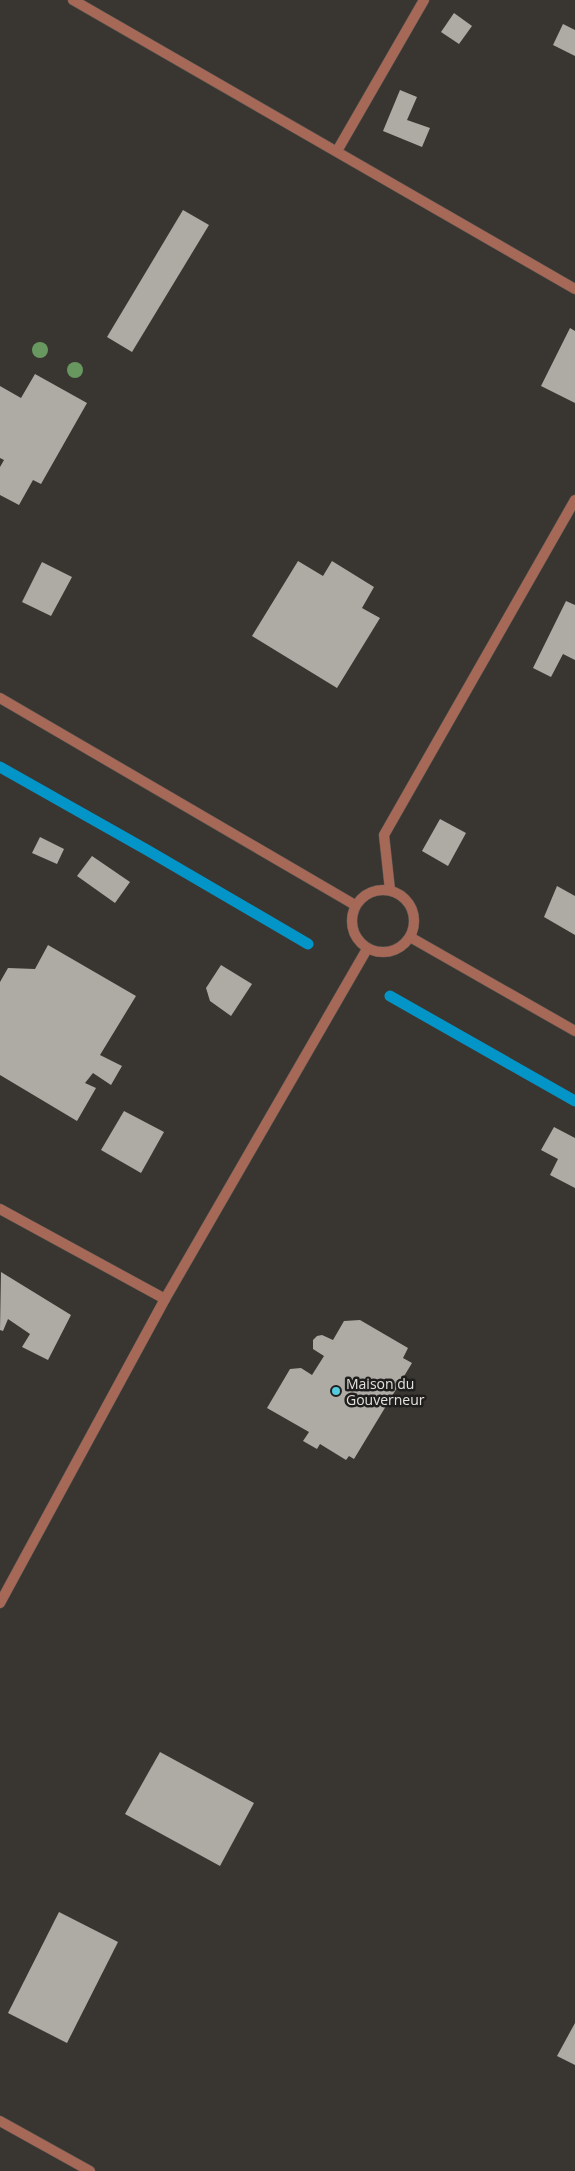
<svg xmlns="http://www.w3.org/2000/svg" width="575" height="2171" font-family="'Open Sans',sans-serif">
<rect width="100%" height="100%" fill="#393631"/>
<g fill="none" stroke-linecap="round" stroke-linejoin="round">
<g stroke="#0495c8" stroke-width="11">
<path d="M0 767 147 850 308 944"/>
<path d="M390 996 575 1101"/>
</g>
</g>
<g fill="#aeaba5">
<path d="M454 13 472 26 459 44 441 32Z"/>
<path d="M563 24 575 30V56L553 45Z"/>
<path d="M400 90 417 97 407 120 430 128 422 147 383 131Z"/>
<path d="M183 210 209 225 132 352 107 337Z"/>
<path d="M570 328 575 331V403L541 386Z"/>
<path d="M35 374 87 403 41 484 33 480 19 505 0 495V467L4 460 0 458V386L21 398Z"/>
<path d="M298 561 323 576 332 561 374 587 362 608 380 618 337 688 252 636Z"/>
<path d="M42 562 72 577 51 616 22 602Z"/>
<path d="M566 601 575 605V660L563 654 551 677 533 668Z"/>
<path d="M440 819 466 833 448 866 422 851Z"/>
<path d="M40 837 64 849 57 864 32 853Z"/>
<path d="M92 856 130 882 115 903 77 876Z"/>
<path d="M557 886 575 896V935L544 917Z"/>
<path d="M48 945 136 996 100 1055 122 1066 111 1085 93 1073 85 1083 96 1088 77 1121 0 1075V982L8 968 35 969Z"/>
<path d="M221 965 252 984 231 1016 210 1001 206 988Z"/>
<path d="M124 1111 164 1132 141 1173 101 1150Z"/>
<path d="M554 1127 575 1138V1188L550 1175 558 1159 541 1150Z"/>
<path d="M1 1272 71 1315 48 1360 22 1347 30 1334 8 1319 3 1331 0 1330Z"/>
<path d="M360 1320 408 1348 403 1358 412 1363 354 1459 349 1456 346 1460 320 1444 317 1449 303 1441 309 1432 267 1408 290 1369 301 1368 312 1375 324 1356 313 1349V1340L317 1336 322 1335 333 1340 344 1321Z"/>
<path d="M160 1752 254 1803 220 1866 125 1814Z"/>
<path d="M59 1912 118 1942 67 2043 8 2013Z"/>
<path d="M575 2023V2065L557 2056Z"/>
</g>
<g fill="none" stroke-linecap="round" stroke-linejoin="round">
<defs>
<g id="minor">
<path d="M73 0 575 289"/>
<path d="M337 151 424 0"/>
<path d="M390 890 384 835 575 500"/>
<path d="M0 1209 165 1299"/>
<path d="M0 2121 90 2171"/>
</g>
<g id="tertiary">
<path d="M0 698 355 905"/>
<circle cx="383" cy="921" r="31"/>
<path d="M410 937 575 1031"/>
<path d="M0 1603 165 1299 367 949"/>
</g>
</defs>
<use href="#minor" stroke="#585550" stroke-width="11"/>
<use href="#tertiary" stroke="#585550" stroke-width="11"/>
<use href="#minor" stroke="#a66857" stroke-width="10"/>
<use href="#tertiary" stroke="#a66857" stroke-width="10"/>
</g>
<g fill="#689860">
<circle cx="40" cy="350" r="8"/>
<circle cx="75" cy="370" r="8"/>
</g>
<circle fill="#55cadf" stroke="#1f1e1c" stroke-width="2" cx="336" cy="1391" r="5"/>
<g text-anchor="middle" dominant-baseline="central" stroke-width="5" stroke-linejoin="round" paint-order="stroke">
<g font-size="14" fill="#e3e1de" stroke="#1f1e1c" text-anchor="start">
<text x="346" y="1383">Maison du<tspan x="346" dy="16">Gouverneur</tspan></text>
</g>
</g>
</svg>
